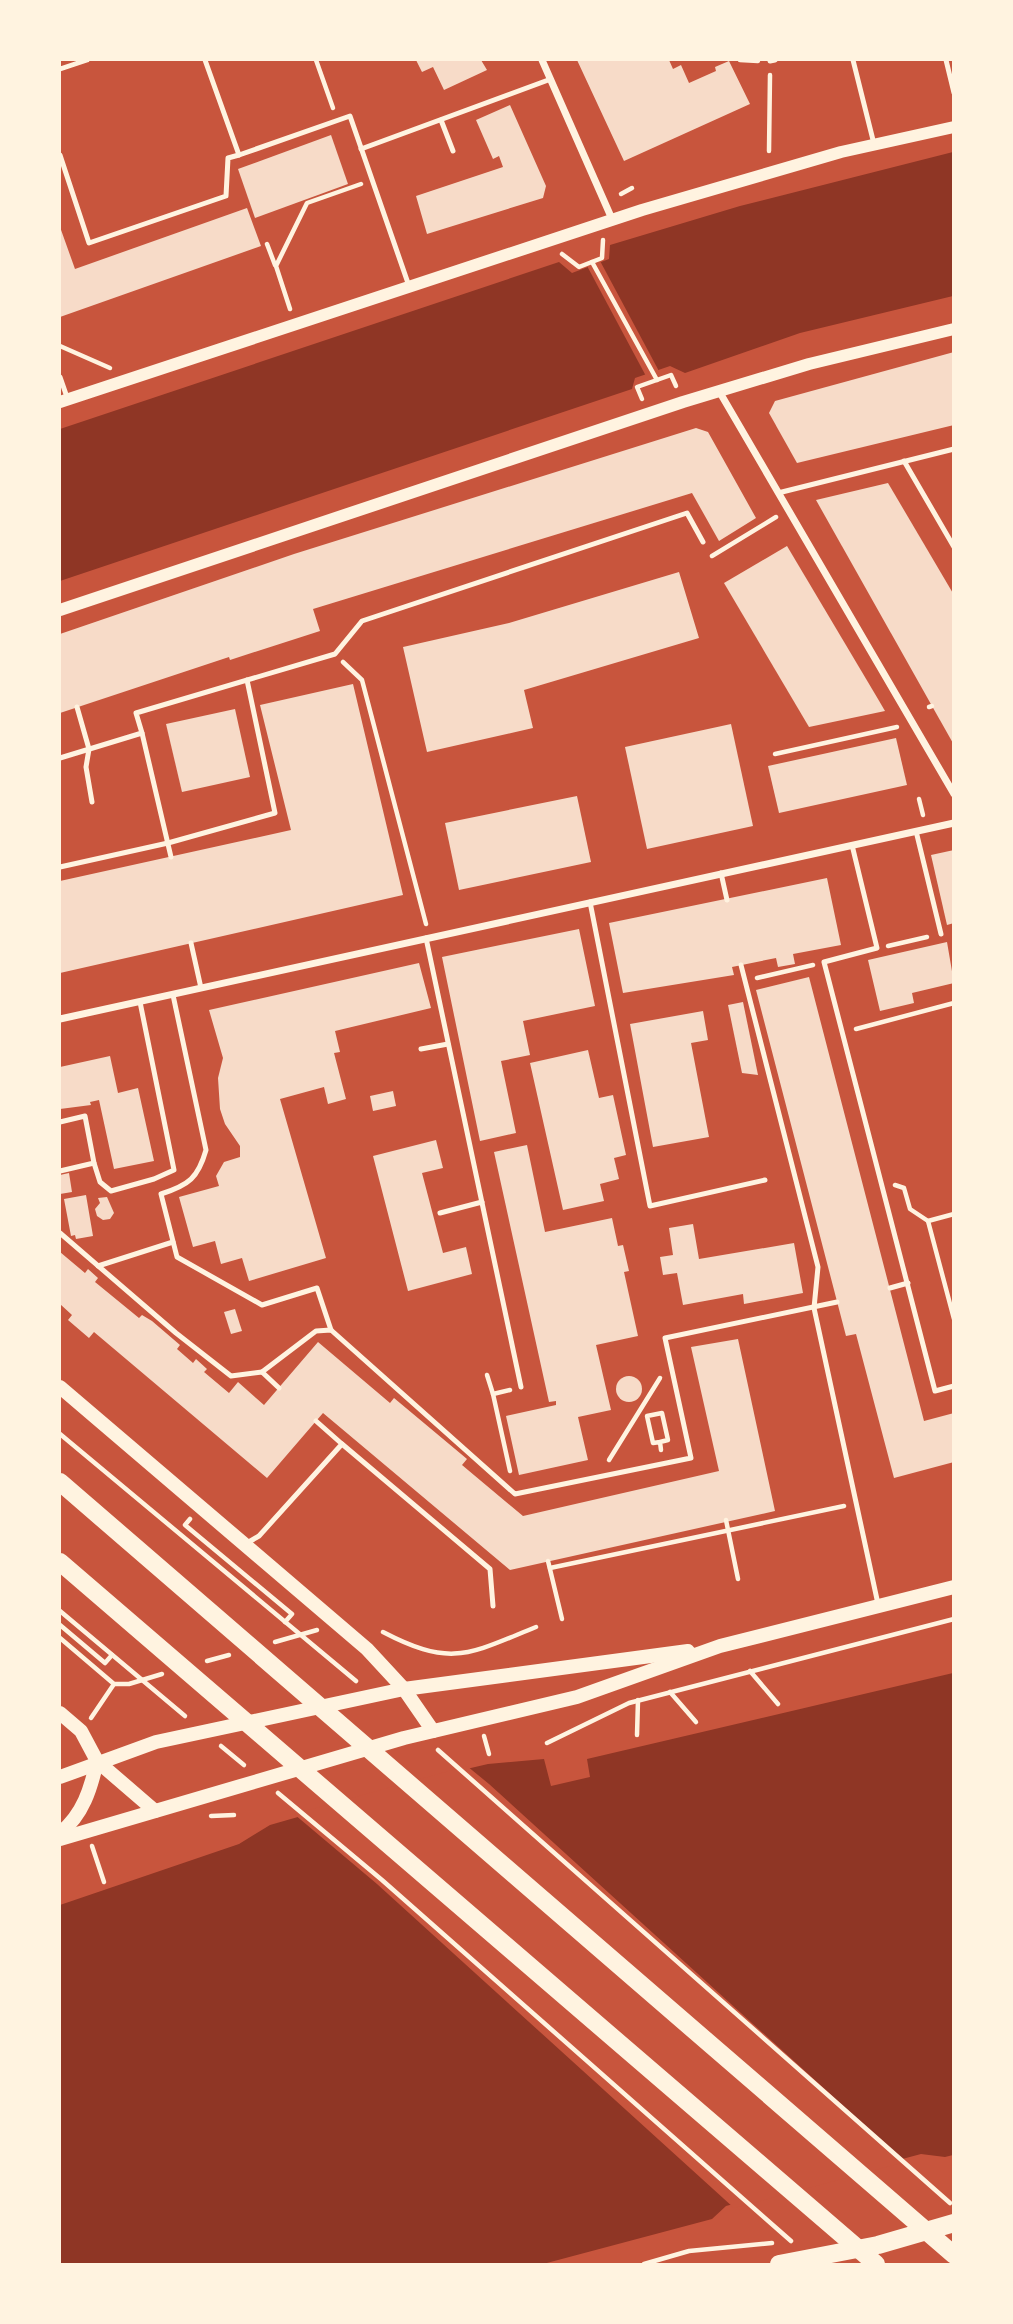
<svg xmlns="http://www.w3.org/2000/svg" width="1013" height="2324" font-family="Merriweather,serif">
<rect width="100%" height="100%" fill="#c8553d"/>
<g fill="#8f3625">
<path d="M953 152V296L800 333 685 373 670 366 635 378 632 389 60 581V429L559 262 572 273 609 259 610 245 740 206Z"/>
<path d="M953 1673V2155L945 2157 921 2154 726 2206 712 2219 543 2264H60V1905L239 1844 270 1825 458 1771 488 1764 544 1759 551 1786 590 1777 587 1759Z"/>
</g>
<g fill="#c8553d">
<path d="M599 259 660 373 647 378 586 264Z"/>
<path d="M467 1766 489 1784 905 2162 734 2208 377 1884 294 1814Z"/>
</g>
<g fill="#f7dbc8">
<path d="M416 60H481L487 70 444 90 433 67 422 72Z"/>
<path d="M577 60H669L673 69 681 65 689 83 716 71 715 67 729 61 750 104 624 161Z"/>
<path d="M510 105 546 186 543 198 427 234 416 196 503 167 499 156 493 159 476 120Z"/>
<path d="M331 135 348 184 255 218 238 169Z"/>
<path d="M247 208 261 246 60 317V227L75 269Z"/>
<path d="M954 352V425L797 463 769 413 775 401Z"/>
<path d="M696 428 708 432 756 518 719 541 692 493 313 609 320 631 230 660 229 657 60 713V634L294 554Z"/>
<path d="M888 483 954 595V745L816 500Z"/>
<path d="M787 546 878 699 885 711 809 727 724 583Z"/>
<path d="M679 572 699 638 524 690 533 728 427 752 403 647 509 623Z"/>
<path d="M353 684 403 895 60 973V881L291 830 260 705Z"/>
<path d="M235 709 250 777 182 792 166 724Z"/>
<path d="M731 724 753 826 647 849 625 747Z"/>
<path d="M896 738 907 785 779 813 768 766Z"/>
<path d="M577 796 591 862 459 890 445 823Z"/>
<path d="M954 850V923L947 925 931 855Z"/>
<path d="M827 878 841 945 793 954 795 964 778 967 776 958 732 967 734 975 623 993 609 923Z"/>
<path d="M579 929 595 1006 523 1021 530 1055 501 1061 516 1133 480 1141 442 957Z"/>
<path d="M947 942 954 983 912 993 914 1003 880 1011 868 960Z"/>
<path d="M419 963 431 1008 335 1031 340 1052 334 1053 346 1099 328 1104 324 1087 280 1099 326 1258 249 1281 242 1258 221 1264 215 1241 193 1247 179 1197 219 1186 216 1176 224 1162 240 1157V1146L225 1124 220 1109 218 1078 223 1058 209 1010Z"/>
<path d="M809 977 924 1421 954 1413V1462L894 1478 856 1334 846 1336 756 990Z"/>
<path d="M743 1002 758 1075 742 1073 728 1005Z"/>
<path d="M703 1011 708 1040 691 1043 709 1137 653 1147 630 1024Z"/>
<path d="M588 1050 599 1098 613 1095 626 1155 614 1158 619 1179 600 1184 604 1201 563 1210 530 1063Z"/>
<path d="M110 1056 118 1093 138 1088 154 1161 114 1169 99 1100 90 1102 91 1105 60 1109V1067Z"/>
<path d="M393 1091 396 1106 373 1111 370 1096Z"/>
<path d="M436 1140 443 1168 422 1173 443 1253 466 1247 472 1274 408 1291 373 1156Z"/>
<path d="M527 1145 545 1232 612 1218 618 1246 623 1245 629 1271 624 1272 638 1336 596 1345 611 1410 578 1417 588 1460 519 1475 506 1416 556 1405V1401L549 1402 494 1152Z"/>
<path d="M69 1173 72 1192 60 1194V1175Z"/>
<path d="M86 1195 93 1236 76 1239 75 1235 71 1236 64 1199Z"/>
<path d="M107 1197 114 1213 110 1219 103 1220 97 1216 95 1209 100 1203 98 1198Z"/>
<path d="M693 1224 699 1259 794 1243 803 1293 744 1304 743 1294 683 1305 677 1273 663 1275 660 1257 673 1255 669 1228Z"/>
<path d="M60 1252 85 1273 88 1269 98 1278 95 1282 139 1318 142 1315 152 1321 180 1345 177 1349 193 1363 196 1359 207 1369 204 1372 229 1393 238 1382 264 1405 318 1342 390 1403 394 1398 467 1459 462 1465 523 1516 719 1471 691 1347 738 1339 775 1511 510 1570 323 1413 267 1478 94 1332 89 1338 68 1320 72 1315 60 1304Z"/>
<path d="M235 1309 242 1331 231 1334 224 1312Z"/>
<circle cx="629" cy="1389" r="13"/>
</g>
<g fill="none" stroke-linecap="round" stroke-linejoin="round">
<g stroke="#fff3e0" stroke-width="4.5">
<path d="M316 60 333 108"/>
<path d="M740 60 758 61"/>
<path d="M769 151 770 75"/>
<path d="M621 194 632 188"/>
<path d="M267 244 275 265"/>
<path d="M562 254 579 267 602 258 603 240"/>
<path d="M592 262 657 380"/>
<path d="M290 309 276 266 307 203 361 184"/>
<path d="M60 346 110 368"/>
<path d="M642 399 637 387 671 375 676 386"/>
<path d="M712 556 776 517"/>
<path d="M343 662 362 680 426 924"/>
<path d="M929 707 932 706"/>
<path d="M775 754 897 727"/>
<path d="M919 799 923 815"/>
<path d="M888 946 927 937"/>
<path d="M757 978 813 965"/>
<path d="M856 1029 954 1003"/>
<path d="M895 1185 904 1188 910 1209 928 1221 954 1319"/>
<path d="M928 1221 954 1214"/>
<path d="M487 1375 493 1394"/>
<path d="M60 1434 356 1681"/>
<path d="M660 1442 653 1443 647 1416 662 1413 668 1440 660 1442 661 1450"/>
<path d="M609 1460 660 1378"/>
<path d="M510 1471 493 1394 510 1390"/>
<path d="M190 1519 185 1525 292 1614 285 1622"/>
<path d="M726 1520 738 1579"/>
<path d="M548 1561 562 1619"/>
<path d="M550 1568 844 1506"/>
<path d="M60 1611 185 1716"/>
<path d="M60 1625 105 1663 112 1655"/>
<path d="M383 1632C452 1668 469 1654 536 1627"/>
<path d="M60 1638 114 1684H129L162 1674"/>
<path d="M275 1642 317 1630"/>
<path d="M207 1661 229 1655"/>
<path d="M750 1671 778 1704"/>
<path d="M670 1692 696 1722"/>
<path d="M91 1718 114 1684"/>
<path d="M637 1735 638 1700"/>
<path d="M484 1736 489 1754"/>
<path d="M547 1743 629 1703 954 1619"/>
<path d="M221 1746 244 1765"/>
<path d="M438 1750 950 2203"/>
<path d="M278 1793 382 1880 791 2241"/>
<path d="M211 1816 234 1815"/>
<path d="M92 1846 104 1882"/>
<path d="M644 2264 689 2251 772 2243"/>
</g>
<g stroke="#fff3e0" stroke-width="5">
<path d="M853 60 874 144"/>
<path d="M946 60 954 93"/>
<path d="M770 61 775 60"/>
<path d="M60 69 87 60"/>
<path d="M441 120 453 151"/>
<path d="M361 149 551 79"/>
<path d="M60 155 89 243 226 196 228 158 239 155 205 60"/>
<path d="M239 155 350 116 409 286"/>
<path d="M60 377 68 400"/>
<path d="M904 461 954 547"/>
<path d="M778 493 954 449"/>
<path d="M77 707 89 749 86 767 92 802"/>
<path d="M142 733 171 857"/>
<path d="M60 758 142 733 136 713 335 654 362 621 687 513 703 542"/>
<path d="M916 831 941 934"/>
<path d="M852 845 877 948 824 962 935 1391 954 1386"/>
<path d="M60 867 168 843 275 813 247 680"/>
<path d="M721 873 727 900"/>
<path d="M590 902 650 1206 765 1180"/>
<path d="M426 938 521 1387"/>
<path d="M191 943 201 988"/>
<path d="M741 965 818 1267 814 1308 878 1604"/>
<path d="M173 995 206 1150C198 1178 189 1185 161 1194L177 1257 262 1305 317 1288 331 1330"/>
<path d="M421 1049 448 1044"/>
<path d="M60 1122 85 1116 94 1163 60 1171"/>
<path d="M94 1163 100 1182 111 1191 154 1179 174 1170 140 1002"/>
<path d="M440 1213 482 1202"/>
<path d="M60 1233 176 1333 231 1376 262 1372 279 1388"/>
<path d="M98 1266 173 1242"/>
<path d="M890 1288 908 1283"/>
<path d="M262 1372 316 1331 331 1330 515 1494 691 1458 665 1338 837 1302"/>
<path d="M342 1444 490 1569 493 1606"/>
<path d="M247 1543 259 1536 342 1444 316 1421"/>
</g>
<g stroke="#fff3e0" stroke-width="7">
<path d="M542 60 612 219"/>
<path d="M719 391 954 794"/>
<path d="M60 1019 954 823"/>
</g>
<g stroke="#fff3e0" stroke-width="12">
<path d="M60 402 642 210 841 152 954 127"/>
<path d="M60 610 683 402 809 364 954 329"/>
</g>
<g stroke="#fff3e0" stroke-width="14">
<path d="M60 1387 367 1649 404 1689 433 1731"/>
<path d="M60 1713 81 1731 97 1761 155 1811"/>
<path d="M60 1777 156 1742 404 1689 688 1651"/>
<path d="M60 1833C83 1815 91 1788 97 1761"/>
<path d="M60 1839 404 1738 577 1697 720 1646 954 1587"/>
</g>
<g stroke="#fff3e0" stroke-width="18">
<path d="M60 1482 954 2255"/>
<path d="M60 1562 876 2264"/>
<path d="M779 2264 878 2245 954 2223"/>
</g>
</g>
<rect width="1013" height="2324" fill="none" stroke="#fff3e0" stroke-width="122"/>
</svg>
